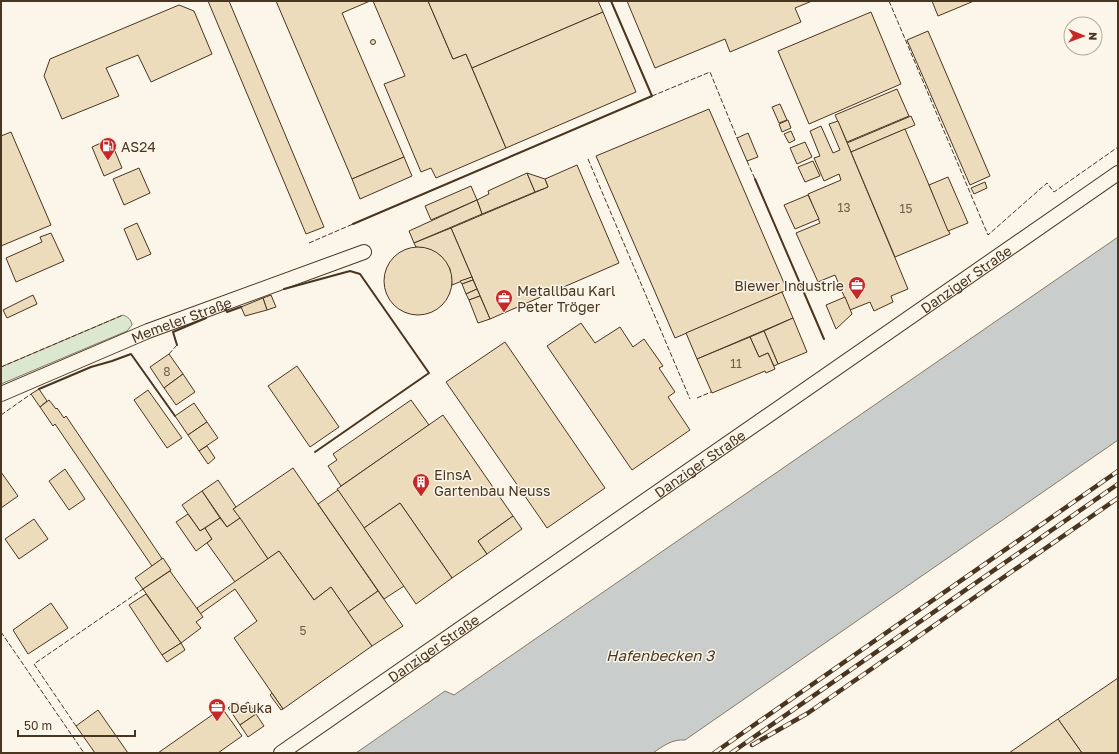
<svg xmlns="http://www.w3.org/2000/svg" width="1119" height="754" font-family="'Golos Text',sans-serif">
<rect width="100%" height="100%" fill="#fbf6e9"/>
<path fill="#dce7d0" stroke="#887966" d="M123 315C128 317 131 319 132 325L127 331 1 384V367Z"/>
<path fill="#c9cecd" stroke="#887966" d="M1118 237V440L685 740C672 739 663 746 653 753H356L445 691 454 695Z"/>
<g fill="#ecdcbc" stroke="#4a3520">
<path d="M208 1H229L324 227 306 234Z"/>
<path d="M276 1H370L342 13 404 157 352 179Z"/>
<path d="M373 1H428L453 59 466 54 506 148 436 178 431 168 421 172 384 84 405 76Z"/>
<path d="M428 1H598L603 12 472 68 466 54 453 59Z"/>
<path d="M627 1H812L795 8 801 22 730 52 725 39 655 68Z"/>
<path d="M932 1H974L938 16Z"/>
<path d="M179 5 194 11 212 54 151 82 138 55 106 68 119 96 62 119 44 76 50 59Z"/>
<path d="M603 12 636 92 506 148 472 68Z"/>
<path d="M871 12 901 84 809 124 778 51Z"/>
<path d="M928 31 990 176 970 185 907 40Z"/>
<circle cx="373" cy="42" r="2.5"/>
<path d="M897 89 909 116 847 142 835 115Z"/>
<path d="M780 104 787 120 779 123 772 107Z"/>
<path d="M709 109 787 290 675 338 596 156Z"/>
<path d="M911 116 915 125 851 152 847 143Z"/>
<path d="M788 120 791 128 782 132 779 124Z"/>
<path d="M838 121 908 289 891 296 893 302 874 311 870 302 850 310 835 275 818 282 796 233 820 223 808 194 841 180 839 174 824 181 814 158 820 156 810 131 821 126 833 153 840 150 829 124Z"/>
<path d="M905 129 950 234 895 257 851 152Z"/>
<path d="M791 131 795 140 789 143 784 134Z"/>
<path d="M11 132 51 225 1 246V136Z"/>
<path d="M748 133 758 157 747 161 737 138Z"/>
<path d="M110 139 122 168 104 176 92 147Z"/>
<path d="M805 142 812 157 797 164 790 148Z"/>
<path d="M404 157 412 176 360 199 352 179Z"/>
<path d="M813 161 820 176 805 182 798 167Z"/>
<path d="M577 165 619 263 490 319 451 228 548 187 545 179Z"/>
<path d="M139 168 150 193 124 205 113 179Z"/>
<path d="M527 173 535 192 482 214 477 200 489 194 488 191Z"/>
<path d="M527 173 545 179 548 187 535 192Z"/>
<path d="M948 177 968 223 948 231 929 185Z"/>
<path d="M985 182 987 188 974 194 971 188Z"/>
<path d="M471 186 477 200 431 220 425 206Z"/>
<path d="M808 195 819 219 795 229 784 205Z"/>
<path d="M477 200 482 214 414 243 409 231Z"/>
<path d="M137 223 151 254 137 260 124 229Z"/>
<path d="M451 228 472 277 452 285 450 269 441 256 428 249 416 247 414 243Z"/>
<path d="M51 233 64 261 16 282 6 258 42 242 40 237Z"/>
<circle cx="418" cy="281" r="34"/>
<path d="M472 277 473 280 462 284 460 281Z"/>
<path d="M473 280 477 289 466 294 462 284Z"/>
<path d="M477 289 480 296 469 300 466 294Z"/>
<path d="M782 292 793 318 697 359 686 333Z"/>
<path d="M33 295 37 304 7 318 3 310Z"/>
<path d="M271 295 276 307 267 310 263 298Z"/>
<path d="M480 296 490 319 478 323 469 300Z"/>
<path d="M845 297 852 314 836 329 826 305Z"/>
<path d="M263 298 267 310 245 316 241 307Z"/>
<path d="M793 318 807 352 778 364 764 331Z"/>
<path d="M581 323 595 343 620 327 633 347 644 339 663 366 659 368 675 392 668 397 690 430 632 470 547 346Z"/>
<path d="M764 331 778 364 774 366 768 353 759 357 750 337Z"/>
<path d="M750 337 759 357 768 353 775 369 766 373 765 371 712 393 697 359Z"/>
<path d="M505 342 605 488 547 528 446 382Z"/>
<path d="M169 354 183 374 164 388 150 367Z"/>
<path d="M297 366 339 427 310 447 268 386Z"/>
<path d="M183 374 195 392 176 405 164 388Z"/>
<path d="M39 389 47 401 40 407 31 394Z"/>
<path d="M148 390 182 438 167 448 134 400Z"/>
<path d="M49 400 56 409 57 408 64 418 66 416 161 557 162 559 152 566 55 424 53 426 40 407Z"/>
<path d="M411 400 429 425 341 486 328 466 337 460 333 454Z"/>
<path d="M194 403 207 422 188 435 175 416Z"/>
<path d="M443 415 513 516 478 541 487 554 452 578 400 503 364 528 337 489Z"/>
<path d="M207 422 218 438 199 451 188 435Z"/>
<path d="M207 446 215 458 208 464 199 451Z"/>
<path d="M293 468 378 591 348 612 331 587 314 600 279 551 268 559 233 509Z"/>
<path d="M65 469 85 499 69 510 49 481Z"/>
<path d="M1 472 18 496 1 508Z"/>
<path d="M218 480 236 507 233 509 240 518 227 527 202 491Z"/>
<path d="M338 490 403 584 404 586 384 599 318 504Z"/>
<path d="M202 491 220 518 200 531 182 505Z"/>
<path d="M400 503 452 578 416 604 364 528Z"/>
<path d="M188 514 200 531 205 528 212 539 196 551 176 522Z"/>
<path d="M513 516 522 529 487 554 478 541Z"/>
<path d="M220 518 227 527 240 518 268 559 235 582 207 543 212 539 205 528Z"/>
<path d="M34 519 48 539 19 559 5 539Z"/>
<path d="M279 551 314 600 331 587 372 646 283 709 234 638 257 621 235 589 200 614 197 608Z"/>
<path d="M163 558 171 570 143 589 135 578Z"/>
<path d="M170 571 203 617 196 622 201 628 181 643 143 589Z"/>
<path d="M378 591 403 626 372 646 348 612Z"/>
<path d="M146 594 181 643 162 655 129 605Z"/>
<path d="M51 603 68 628 28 654 13 630Z"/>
<path d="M181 643 185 650 167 662 162 655Z"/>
<path d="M1118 678V753H1082L1058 719Z"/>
<path d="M272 693 283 709 281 710 270 695Z"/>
<path d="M237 702 241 707 232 713 228 708Z"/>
<path d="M248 702 256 714 240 725 232 713Z"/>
<path d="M222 708 242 736 218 753H158Z"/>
<path d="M98 710 128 753H95L76 726Z"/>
<path d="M256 714 264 726 248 737 240 725Z"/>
<path d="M1058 719 1082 753H1009Z"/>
</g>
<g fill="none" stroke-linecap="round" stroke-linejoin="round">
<defs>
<g id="street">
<path id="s1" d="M1 394 148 331 364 252"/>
<path id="s2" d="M281 753 1118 173"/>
</g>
</defs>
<use href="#street" stroke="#4a3520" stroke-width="16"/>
<use href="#street" stroke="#fbf6e9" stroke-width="14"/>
<defs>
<g id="rail">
<path d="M752 745 808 713 1118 498"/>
<path d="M714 753 1118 471"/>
<path d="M731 753 1118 484"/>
</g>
</defs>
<use href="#rail" stroke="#4a3520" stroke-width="4.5"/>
<use href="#rail" stroke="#fbf6e9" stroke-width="3" stroke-dasharray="9" stroke-linecap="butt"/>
<g stroke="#4a3520" stroke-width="1" stroke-dasharray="5 2" stroke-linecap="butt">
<path d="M889 1 988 235 1047 183 1054 192 1118 147"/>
<path d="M652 96 710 72 737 138"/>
<path d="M588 159 690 399"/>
<path d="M747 161 755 179"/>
<path d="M309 243 353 224"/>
<path d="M169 354 177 345"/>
<path d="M1 367 123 315"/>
<path d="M697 398 711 392"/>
<path d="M1 415 31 394"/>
<path d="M1 632 84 753"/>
<path d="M76 726 34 664 143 589"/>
</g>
<g stroke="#4a3520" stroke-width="2">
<path d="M755 179 824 339"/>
<path d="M353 224 652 96 611 1"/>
<path d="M284 289 350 271 360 274 429 373 315 452"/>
<path d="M225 310 226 309 227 312 241 307"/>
<path d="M177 345 173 332 206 318"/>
<path d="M39 389 91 367 112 361 131 354 175 416"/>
</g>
</g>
<defs>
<symbol id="fuel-pin" viewBox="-11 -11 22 30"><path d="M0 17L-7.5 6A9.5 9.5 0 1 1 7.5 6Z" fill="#c62828" stroke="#fbf6e9"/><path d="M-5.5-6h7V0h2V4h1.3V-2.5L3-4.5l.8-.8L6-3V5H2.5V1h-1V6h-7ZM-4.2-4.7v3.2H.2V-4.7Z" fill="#fff"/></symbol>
<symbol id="office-pin" viewBox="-11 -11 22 30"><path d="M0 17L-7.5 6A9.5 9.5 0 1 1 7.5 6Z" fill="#c62828" stroke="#fbf6e9"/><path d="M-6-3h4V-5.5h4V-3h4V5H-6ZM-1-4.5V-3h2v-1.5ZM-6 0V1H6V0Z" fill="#fff"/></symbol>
<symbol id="building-pin" viewBox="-11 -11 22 30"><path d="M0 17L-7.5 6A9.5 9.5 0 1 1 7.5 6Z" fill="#c62828" stroke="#fbf6e9"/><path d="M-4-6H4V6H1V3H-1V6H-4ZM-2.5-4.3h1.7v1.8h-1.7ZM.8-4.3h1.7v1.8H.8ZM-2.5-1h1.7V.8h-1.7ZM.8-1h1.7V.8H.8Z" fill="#fff"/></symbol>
</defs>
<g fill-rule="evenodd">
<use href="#fuel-pin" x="98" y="136" width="20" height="27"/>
<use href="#office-pin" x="847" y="275" width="20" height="27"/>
<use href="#office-pin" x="494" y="288" width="20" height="27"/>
<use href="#building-pin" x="411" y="472" width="20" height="27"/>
<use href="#office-pin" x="207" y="697" width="20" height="27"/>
</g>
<g text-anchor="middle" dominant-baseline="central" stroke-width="3" stroke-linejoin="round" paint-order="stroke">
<g font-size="12" fill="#725f47">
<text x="844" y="207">13</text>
<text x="906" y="208">15</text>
<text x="736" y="363">11</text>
<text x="167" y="371">8</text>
<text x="303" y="630">5</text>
</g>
<g font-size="14" fill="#4a3520" stroke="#fbf6e9" text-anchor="start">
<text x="121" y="146">AS24</text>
<text x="844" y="285" text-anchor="end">Biewer Industrie</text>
<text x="517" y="290">Metallbau Karl<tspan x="517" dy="16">Peter Tröger</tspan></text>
<text x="434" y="474">EinsA<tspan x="434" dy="16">Gartenbau Neuss</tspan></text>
<text x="230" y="707">Deuka</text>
</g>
<g font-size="14" fill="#4a3520" stroke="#fbf6e9">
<text stroke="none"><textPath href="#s2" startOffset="833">Danziger Straße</textPath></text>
<text stroke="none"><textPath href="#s1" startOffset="195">Memeler Straße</textPath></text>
<text stroke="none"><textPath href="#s2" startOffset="509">Danziger Straße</textPath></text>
<text stroke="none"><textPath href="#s2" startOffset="185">Danziger Straße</textPath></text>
</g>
<g font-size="15" font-style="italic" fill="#4a3520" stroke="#fbf6e9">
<text x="660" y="655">Hafenbecken 3</text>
</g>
</g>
<rect width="1119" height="754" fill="none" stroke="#4a3520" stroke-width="4"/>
<g transform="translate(1083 36) rotate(91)"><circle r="19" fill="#fbf6e9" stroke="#b4a999"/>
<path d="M0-3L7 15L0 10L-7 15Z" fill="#c62828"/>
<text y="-6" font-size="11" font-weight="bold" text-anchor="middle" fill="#4a3520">N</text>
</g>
<path d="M18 730v6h117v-6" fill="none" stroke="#4a3520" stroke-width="2"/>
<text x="24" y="730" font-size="12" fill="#4a3520" stroke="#fbf6e9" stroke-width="3" paint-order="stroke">50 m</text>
</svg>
